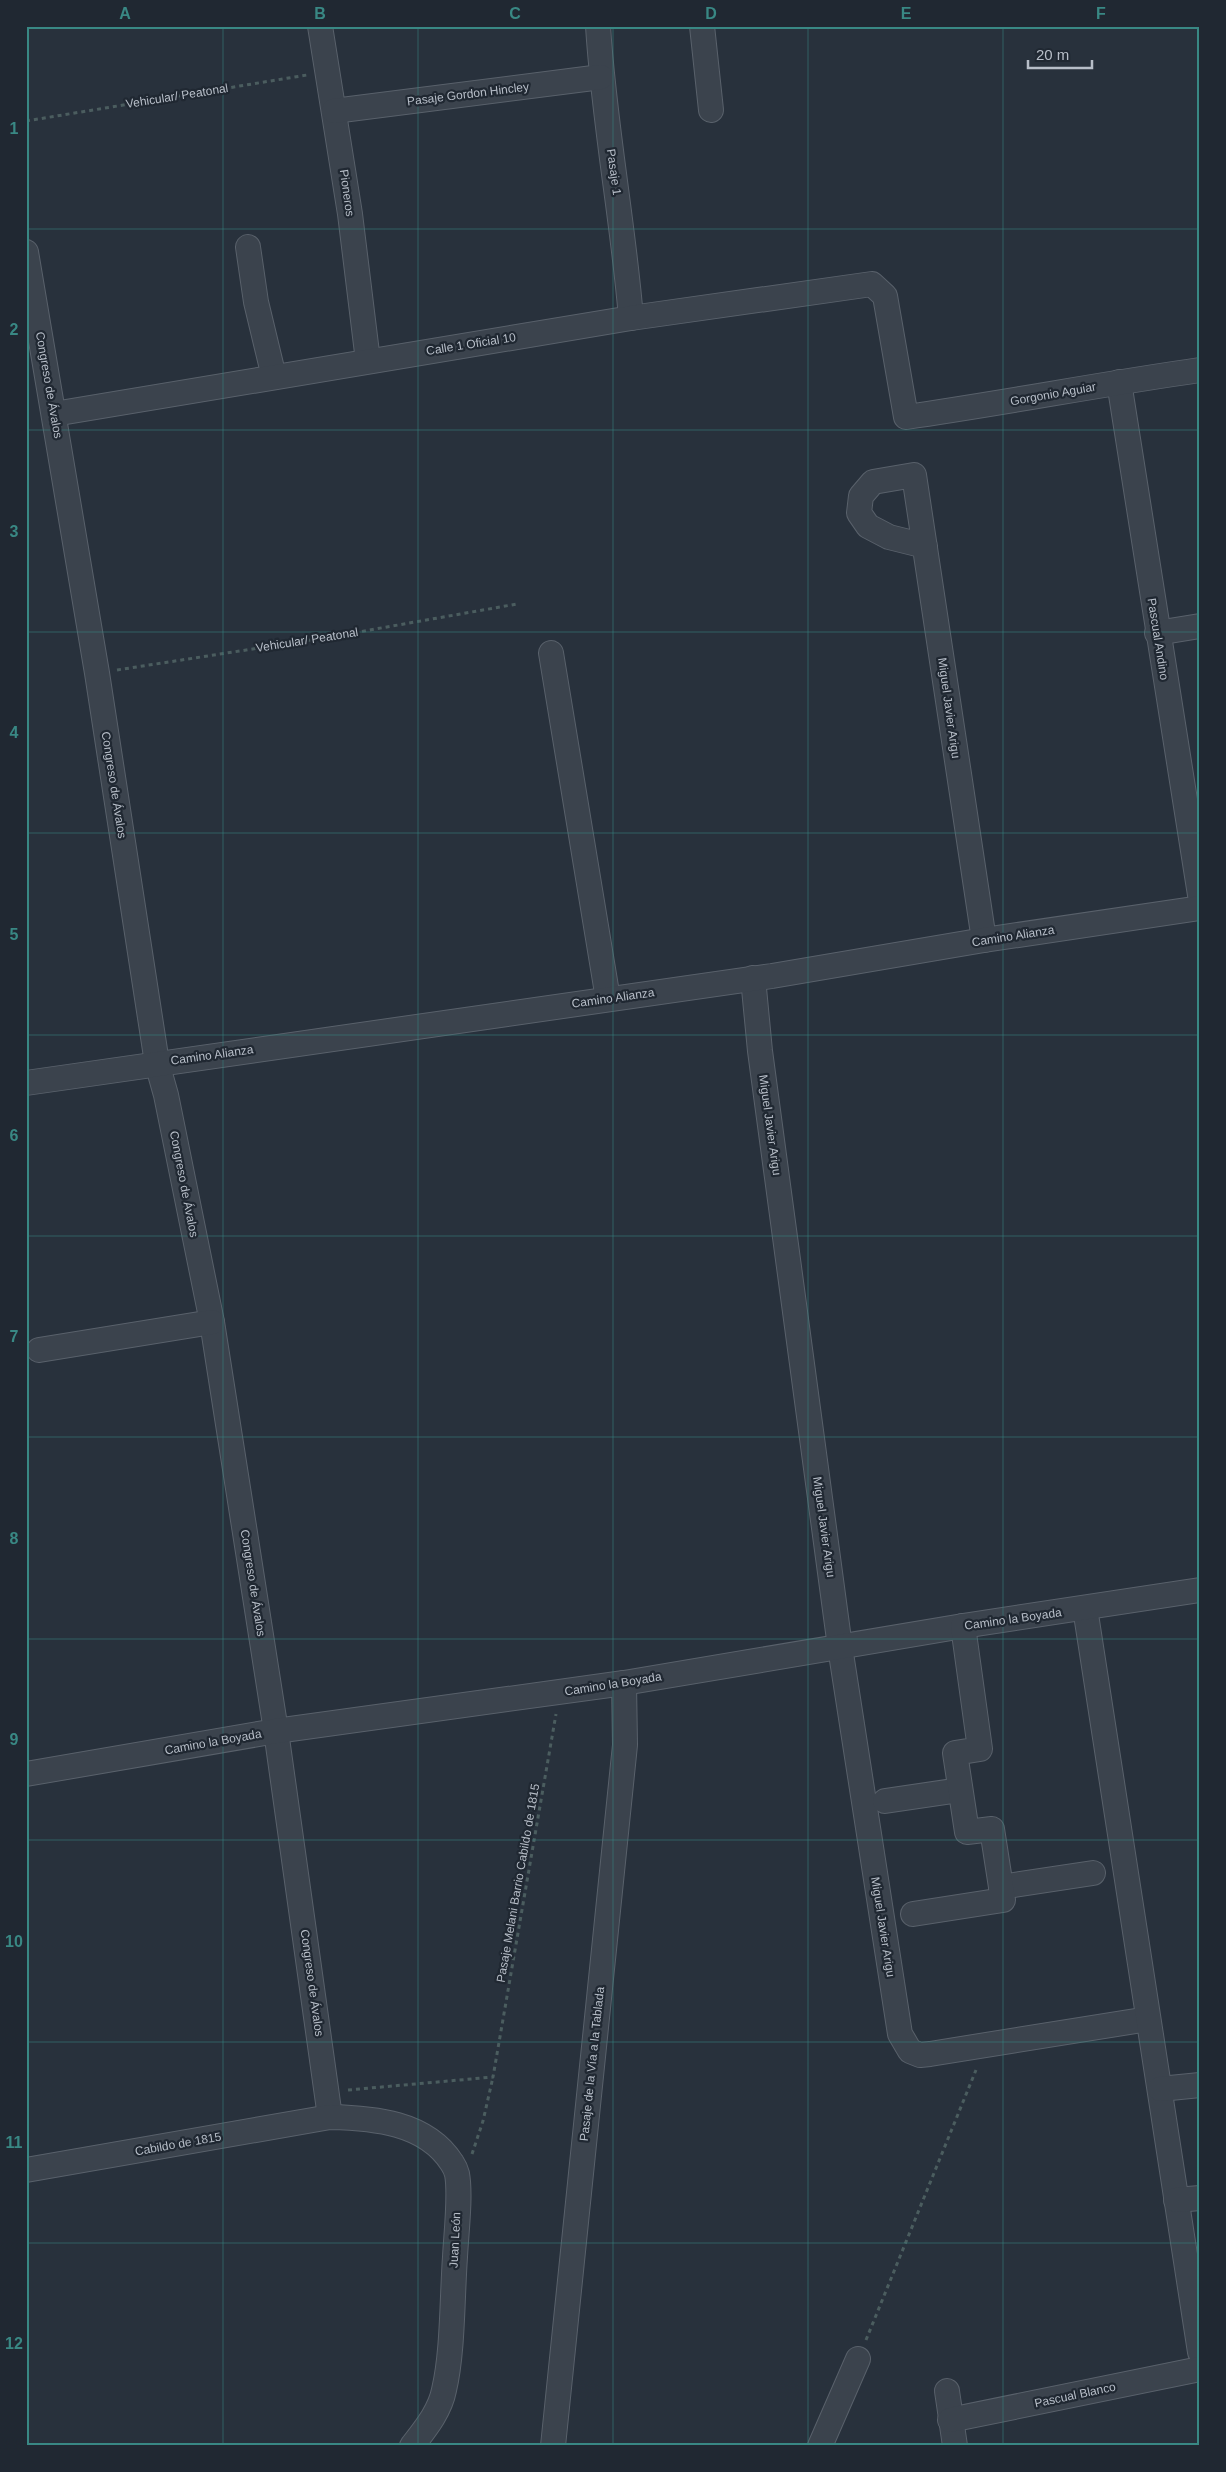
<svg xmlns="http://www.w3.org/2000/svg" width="1226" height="2472" font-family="Arial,sans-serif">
<rect width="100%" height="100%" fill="#28313c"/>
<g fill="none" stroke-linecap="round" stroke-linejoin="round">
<defs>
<g id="minor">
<path d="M320 26 350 214 368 361"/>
<path d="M598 26C604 124 623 220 631 318"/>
<path d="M702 26 711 110"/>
<path d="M334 111 601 77"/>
<path d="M248 247 256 302 274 377"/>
<path d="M26 252 97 673 157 1063 166 1095 212 1322 276 1731 330 2117"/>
<path d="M1119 382 1200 895"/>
<path d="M54 414 631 318 872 284 885 296 906 417C1004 403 1102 384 1200 370"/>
<path d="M925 546 889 537 868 526 859 513 861 496 873 482 914 475 984 940"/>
<path d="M1157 633 1200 626"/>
<path d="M551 653 608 999"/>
<path d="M753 978 760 1051 840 1647 900 2034 910 2051 920 2055 930 2054 1148 2019"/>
<path d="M26 1083 772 976 984 940 1200 908"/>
<path d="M39 1350 212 1322"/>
<path d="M1085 1608 1200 2352"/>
<path d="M26 1774 276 1731 624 1683 963 1626 1200 1590"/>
<path d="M885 1801 960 1790"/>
<path d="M1001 1887 1093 1873"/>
<path d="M913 1914 1003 1900 992 1829 967 1832 955 1753 980 1749 963 1626"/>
<path d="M1160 2089 1200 2085"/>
<path d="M26 2170 330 2117C373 2118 426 2122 452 2163 454 2166 456 2170 457 2174 461 2195 456 2235 455 2257 452 2298 453 2352 444 2390 440 2411 425 2429 412 2446"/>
<path d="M1176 2200 1200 2198"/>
<path d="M947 2391 955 2446"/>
<path d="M950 2420 1200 2369"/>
<path d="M553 2446 625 1745 624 1683"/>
<path d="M820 2446 858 2359"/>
</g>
</defs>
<use href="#minor" stroke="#59616b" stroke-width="26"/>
<g stroke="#4b5d5f" stroke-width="3" stroke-dasharray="4 4" stroke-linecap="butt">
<path d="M26 121 307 75"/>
<path d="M117 670 330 637 517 604"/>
<path d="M348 2090 493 2077 556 1714"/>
<path d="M472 2154 483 2121 493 2077"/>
<path d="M866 2340 976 2070"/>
</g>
<use href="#minor" stroke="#3b434d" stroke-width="24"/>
</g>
<path fill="none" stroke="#398884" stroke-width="1" stroke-opacity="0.55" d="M223 26V2446M418 26V2446M613 26V2446M808 26V2446M1003 26V2446M26 229H1200M26 430H1200M26 632H1200M26 833H1200M26 1035H1200M26 1236H1200M26 1437H1200M26 1639H1200M26 1840H1200M26 2042H1200M26 2243H1200"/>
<g text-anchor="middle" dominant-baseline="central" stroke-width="4.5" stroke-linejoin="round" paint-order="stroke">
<g font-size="12" fill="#b7bec8" stroke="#202832">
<text transform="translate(468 94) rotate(-7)">Pasaje Gordon Hincley</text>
<text transform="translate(177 96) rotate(-9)">Vehicular/ Peatonal</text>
<text transform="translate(614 172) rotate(82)">Pasaje 1</text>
<text transform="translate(347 193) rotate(82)">Pioneros</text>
<text transform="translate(471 344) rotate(-9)">Calle 1 Oficial 10</text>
<text transform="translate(49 385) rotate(80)">Congreso de Ávalos</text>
<text transform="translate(1053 394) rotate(-10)">Gorgonio Aguiar</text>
<text transform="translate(1158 639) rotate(81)">Pascual Andino</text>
<text transform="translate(307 640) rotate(-9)">Vehicular/ Peatonal</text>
<text transform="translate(949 708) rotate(82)">Miguel Javier Arigu</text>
<text transform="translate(114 785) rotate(81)">Congreso de Ávalos</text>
<text transform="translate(1013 936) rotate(-9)">Camino Alianza</text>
<text transform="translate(613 998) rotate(-8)">Camino Alianza</text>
<text transform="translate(212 1055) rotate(-8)">Camino Alianza</text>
<text transform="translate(770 1125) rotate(82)">Miguel Javier Arigu</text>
<text transform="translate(184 1184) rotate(79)">Congreso de Ávalos</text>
<text transform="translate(824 1527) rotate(82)">Miguel Javier Arigu</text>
<text transform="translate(253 1583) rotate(81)">Congreso de Ávalos</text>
<text transform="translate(1013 1619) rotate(-8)">Camino la Boyada</text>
<text transform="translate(613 1684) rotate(-9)">Camino la Boyada</text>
<text transform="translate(213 1742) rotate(-10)">Camino la Boyada</text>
<text transform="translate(518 1883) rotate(-80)">Pasaje Melani Barrio Cabildo de 1815</text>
<text transform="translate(883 1927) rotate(81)">Miguel Javier Arigu</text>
<text transform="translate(312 1983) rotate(82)">Congreso de Ávalos</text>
<text transform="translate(592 2064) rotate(-84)">Pasaje de la Vía a la Tablada</text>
<text transform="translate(178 2144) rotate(-10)">Cabildo de 1815</text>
<text transform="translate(455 2240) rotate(-87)">Juan León</text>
<text transform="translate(1075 2395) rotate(-12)">Pascual Blanco</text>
</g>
</g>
<rect width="1226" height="2472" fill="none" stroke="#202832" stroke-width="55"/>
<path d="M1028 60v8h64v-8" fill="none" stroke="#b7bec8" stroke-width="2.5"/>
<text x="1036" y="60" font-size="15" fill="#b7bec8" stroke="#202832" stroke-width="4" paint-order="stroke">20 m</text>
<rect x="28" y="28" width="1170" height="2416" fill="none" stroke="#398884" stroke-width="2"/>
<g font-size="16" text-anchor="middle" font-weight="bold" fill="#398884">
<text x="125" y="19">A</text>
<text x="320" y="19">B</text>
<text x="515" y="19">C</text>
<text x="711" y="19">D</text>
<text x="906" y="19">E</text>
<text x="1101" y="19">F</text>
<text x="14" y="134">1</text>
<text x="14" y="335">2</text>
<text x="14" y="537">3</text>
<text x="14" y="738">4</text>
<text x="14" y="940">5</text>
<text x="14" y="1141">6</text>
<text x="14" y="1342">7</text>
<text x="14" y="1544">8</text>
<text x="14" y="1745">9</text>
<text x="14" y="1947">10</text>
<text x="14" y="2148">11</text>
<text x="14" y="2349">12</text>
</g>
</svg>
